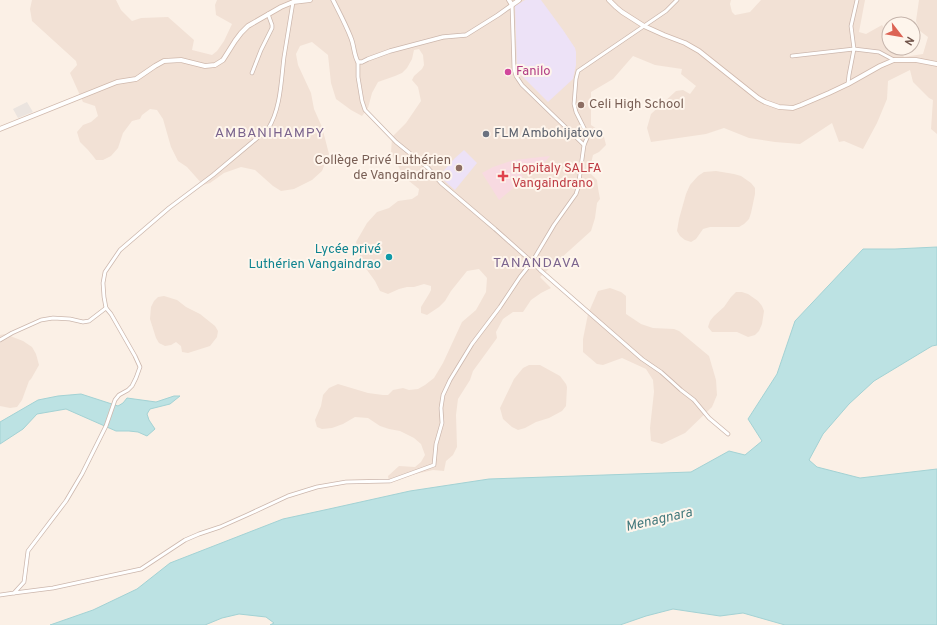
<svg xmlns="http://www.w3.org/2000/svg" width="937" height="625" font-family="Overpass,sans-serif">
<rect width="100%" height="100%" fill="#fbf0e6"/>
<g fill="#f2e1d5">
<path d="M32 0H116L121 10 132 21 141 18 168 17 194 40 192 50 212 55 217 51 224 41 232 24 216 15 215 5 217 0H731L730 4 732 12 735 15 750 12 761 0H865L859 32 866 34 882 25 889 35V48H898L904 57 923 54 928 37 920 31 916 21 919 0H937V134L931 129 933 100 929 98 913 82 910 70 888 81 887 99 877 123 863 149 844 141 839 142 832 123 800 144 775 142 749 138 724 128 706 134 651 142 647 128 651 114 676 91 683 90 690 94 696 86 681 74 682 69 655 65 633 56 613 79 591 92V125L603 133 606 145 599 152 593 155 589 172 597 180 598 188 600 199 597 203 595 218 591 231 540 277 551 288 541 293 531 300 523 312H513L503 319 496 332 497 338 473 371 470 380 458 399 456 415 457 447 453 455 446 461 444 471 433 470 398 478 389 482 388 476 399 466 415 467 421 462 425 455 421 444 414 438 400 431 389 429 380 426 368 418 355 417 343 424 332 428 322 429 317 427 315 420 321 406 323 395 329 388 338 384 368 393 383 395H388L393 390 403 388 409 390 418 389 425 385 434 378 443 363 462 322 476 310 486 292 487 278 479 269 467 271 451 291 445 301 439 307 427 315 421 313V307L429 294 431 290V286L424 284 414 287H407L399 289 388 294 380 291 375 281 367 270 361 259 356 242 367 223 377 212 389 208 398 201 412 199 418 195 419 189 404 177 391 153 392 137 406 123 421 101 418 87 412 80 414 76 422 69 424 65 423 55 419 49 414 50 412 59 407 68 402 73 395 76 378 82 372 93 368 108 362 116 351 110 336 99 331 83 328 55 312 42 300 46 296 54 298 65 311 93 314 109 322 127 329 154 322 171 312 180 294 189 281 191 273 186 255 170 241 167 224 173 210 183 203 185 187 167 178 161 171 147 163 119 157 110 150 109 142 115 140 119 132 121 123 133 118 148 111 156 103 160H96L93 156 88 150 80 142 77 132 83 125 91 122 98 116 95 106 83 102 70 73 77 65 76 61 32 21 30 9Z"/>
<path d="M716 171 734 174 741 176 751 183 755 188V194L751 213 749 219 744 224 739 227H710L703 229 696 239 691 242 685 240 680 236 677 231 679 219 686 194 690 185 698 176 704 172Z"/>
<path d="M610 288 621 292 626 296V314L641 324 653 328 674 329 679 331 709 356 716 380 717 395 712 407 685 433 662 444 651 441 650 428 654 392 653 380 646 369 622 358 603 365 597 364 583 352V339L588 314 598 291Z"/>
<path d="M736 292H742L748 294 758 301 762 306 764 311 762 324 759 331 755 335 748 337 737 332H712L708 327 710 321 714 316 724 307 731 297Z"/>
<path d="M164 296 177 300 186 307 200 314 215 326 218 331 217 337 210 346 188 353 182 352 181 346 176 342 171 345 165 346 159 343 156 338 150 319 151 307 154 301 158 297Z"/>
<path d="M5 334 23 341 32 347 36 354 39 365 31 379 29 381 22 400 17 407 10 408 0 406V335Z"/>
<path d="M529 365H540L560 376 566 384 567 387 566 406 562 411 549 418 536 422 525 428 518 430 512 427 503 419 500 408 514 379 523 368Z"/>
</g>
<path fill="#ebe4df" d="M27 102 33 112 18 118 13 109Z"/>
<g fill="#ede2f7">
<path d="M525 0H541L563 30 575 48 576 52V65L573 79 548 102 519 73 517 67 515 6Z"/>
<path d="M464 150 477 163 455 190 439 176 455 158Z"/>
</g>
<path fill="#f8dae1" d="M550 156 539 169 521 173 524 179 499 200 482 173 493 167 514 160Z"/>
<g fill="#bce2e3" stroke="#a3d2d4">
<path d="M937 247V345L932 346 874 381 849 404 823 434 809 460 817 467 860 478 937 469V625H785L743 613 720 616 673 609 646 616 620 625H270L274 623 266 617 239 614 222 618 205 625H50L93 610 137 589 170 563 283 519 329 509 410 491 489 479 691 472 729 451 745 455 762 441 748 419 777 374 795 321 863 249H895Z"/>
<path d="M81 394 118 406 123 403 127 398 156 402 174 396H180L170 404 150 409 147 414 149 420 155 429 147 436 138 432 129 431H116L66 409 37 414 23 429 0 444V422L38 400 58 396Z"/>
</g>
<g fill="none" stroke-linecap="round" stroke-linejoin="round">
<defs>
<g id="minor">
<path d="M512 5 514 69 516 76 522 85 584 145"/>
<path d="M792 56 854 49 879 52 894 60"/>
<path d="M358 62V77L362 101 365 110 396 142 428 168 441 183 495 229 532 262 540 270 642 359 661 372 670 380 681 390 694 400 709 418 728 434"/>
<path d="M252 73 261 50 272 28V25L268 14"/>
<path d="M848 84 849 75 854 49 851 26 857 0"/>
<path d="M0 340 12 333 41 320 53 318 70 319 83 322 89 321 106 308"/>
<path d="M14 593 53 588 141 569 185 540 199 534 220 527 247 515 288 496 317 487 346 482 390 481 434 465 436 444 442 423 441 408 443 395 450 380 472 344 500 307 520 277 532 262 554 225 576 194 578 188 584 145 587 138 586 132 576 112 574 104 576 79 578 71 666 11 677 0"/>
<path d="M0 595 14 593 24 582 28 551 66 501 82 474 106 426 115 400 119 395 128 390 132 386 136 378 140 367 135 356 111 314 106 308 104 297 103 283 105 272 120 250 169 208 213 175 268 129C281 108 281 81 284 57 287 39 290 21 293 2"/>
</g>
<path id="tertiary" d="M333 0C339 12 346 25 351 38 354 45 354 56 358 62H362L368 59 390 51 443 37 466 35 498 15 512 5"/>
<g id="secondary">
<path d="M509 0 512 5 519 0"/>
<path d="M609 0 616 7 622 12 644 26 664 35 685 43 699 51 758 98 765 102 779 107 793 108 801 105 829 93 848 84 880 66 894 60H916L937 64"/>
<path d="M0 129 117 82 136 79 155 66 164 61 181 60 205 66 215 65 223 60 235 41 241 33 248 26 281 7 293 2 310 0"/>
</g>
</defs>
<use href="#minor" stroke="#ccb7ad" stroke-width="4.5"/>
<use href="#tertiary" stroke="#ccb7ad" stroke-width="5"/>
<use href="#secondary" stroke="#d0b9ad" stroke-width="5.5"/>
<use href="#minor" stroke="#fff" stroke-width="3"/>
<use href="#tertiary" stroke="#fff" stroke-width="3.5"/>
<use href="#secondary" stroke="#fff" stroke-width="4"/>
</g>
<circle fill="#d1479c" stroke="#fef5ec" stroke-width="1.5" cx="508" cy="72" r="4"/>
<g fill="#8d6e63" stroke="#fef5ec" stroke-width="1.5">
<circle cx="581" cy="105" r="4"/>
<circle cx="459" cy="168" r="4"/>
</g>
<circle fill="#6b7280" stroke="#fef5ec" stroke-width="1.5" cx="486" cy="134" r="4"/>
<path fill="#e0444e" stroke="#fef5ec" stroke-width="1.5" d="M501 170h4v4h4v4h-4v4h-4v-4h-4v-4h4z"/>
<circle fill="#0f9aa8" stroke="#fef5ec" stroke-width="1.5" cx="389" cy="257" r="4"/>
<g text-anchor="middle" dominant-baseline="central" stroke-width="4" stroke-linejoin="round" paint-order="stroke">
<g font-size="13" fill="#b23c85" stroke="#fef5ec" text-anchor="start">
<text x="516" y="72">Fanilo</text>
</g>
<g font-size="13" fill="#785e54" stroke="#fef5ec" text-anchor="start">
<text x="589" y="105">Celi High School</text>
<text x="451" y="161" text-anchor="end">Collège Privé Luthérien<tspan x="451" dy="15">de Vangaindrano</tspan></text>
</g>
<g font-size="13" fill="#5b616d" stroke="#fef5ec" text-anchor="start">
<text x="494" y="134">FLM Ambohijatovo</text>
</g>
<g font-size="13" fill="#be3a42" stroke="#fef5ec" text-anchor="start">
<text x="512" y="169">Hopitaly SALFA<tspan x="512" dy="15">Vangaindrano</tspan></text>
</g>
<g font-size="13" fill="#0d838f" stroke="#fef5ec" text-anchor="end">
<text x="381" y="250">Lycée privé<tspan x="381" dy="15">Luthérien Vangaindrao</tspan></text>
</g>
<g font-size="14" letter-spacing="1" fill="#7b648e" stroke="#fef5ec">
<text x="270" y="133">AMBANIHAMPY</text>
<text x="537" y="263">TANANDAVA</text>
</g>
<g font-size="14" font-style="italic" fill="#447a7d" stroke="#fef5ec">
<text transform="translate(659 520) rotate(-13)">Menagnara</text>
</g>
</g>
<g transform="translate(901 36) rotate(121)"><circle r="19" fill="#fef5ec" stroke="#c6b5ac"/>
<path d="M0-3L7 15L0 10L-7 15Z" fill="#dc6354"/>
<text y="-6" font-size="11" font-weight="bold" text-anchor="middle" fill="#72564c">N</text>
</g>
</svg>
